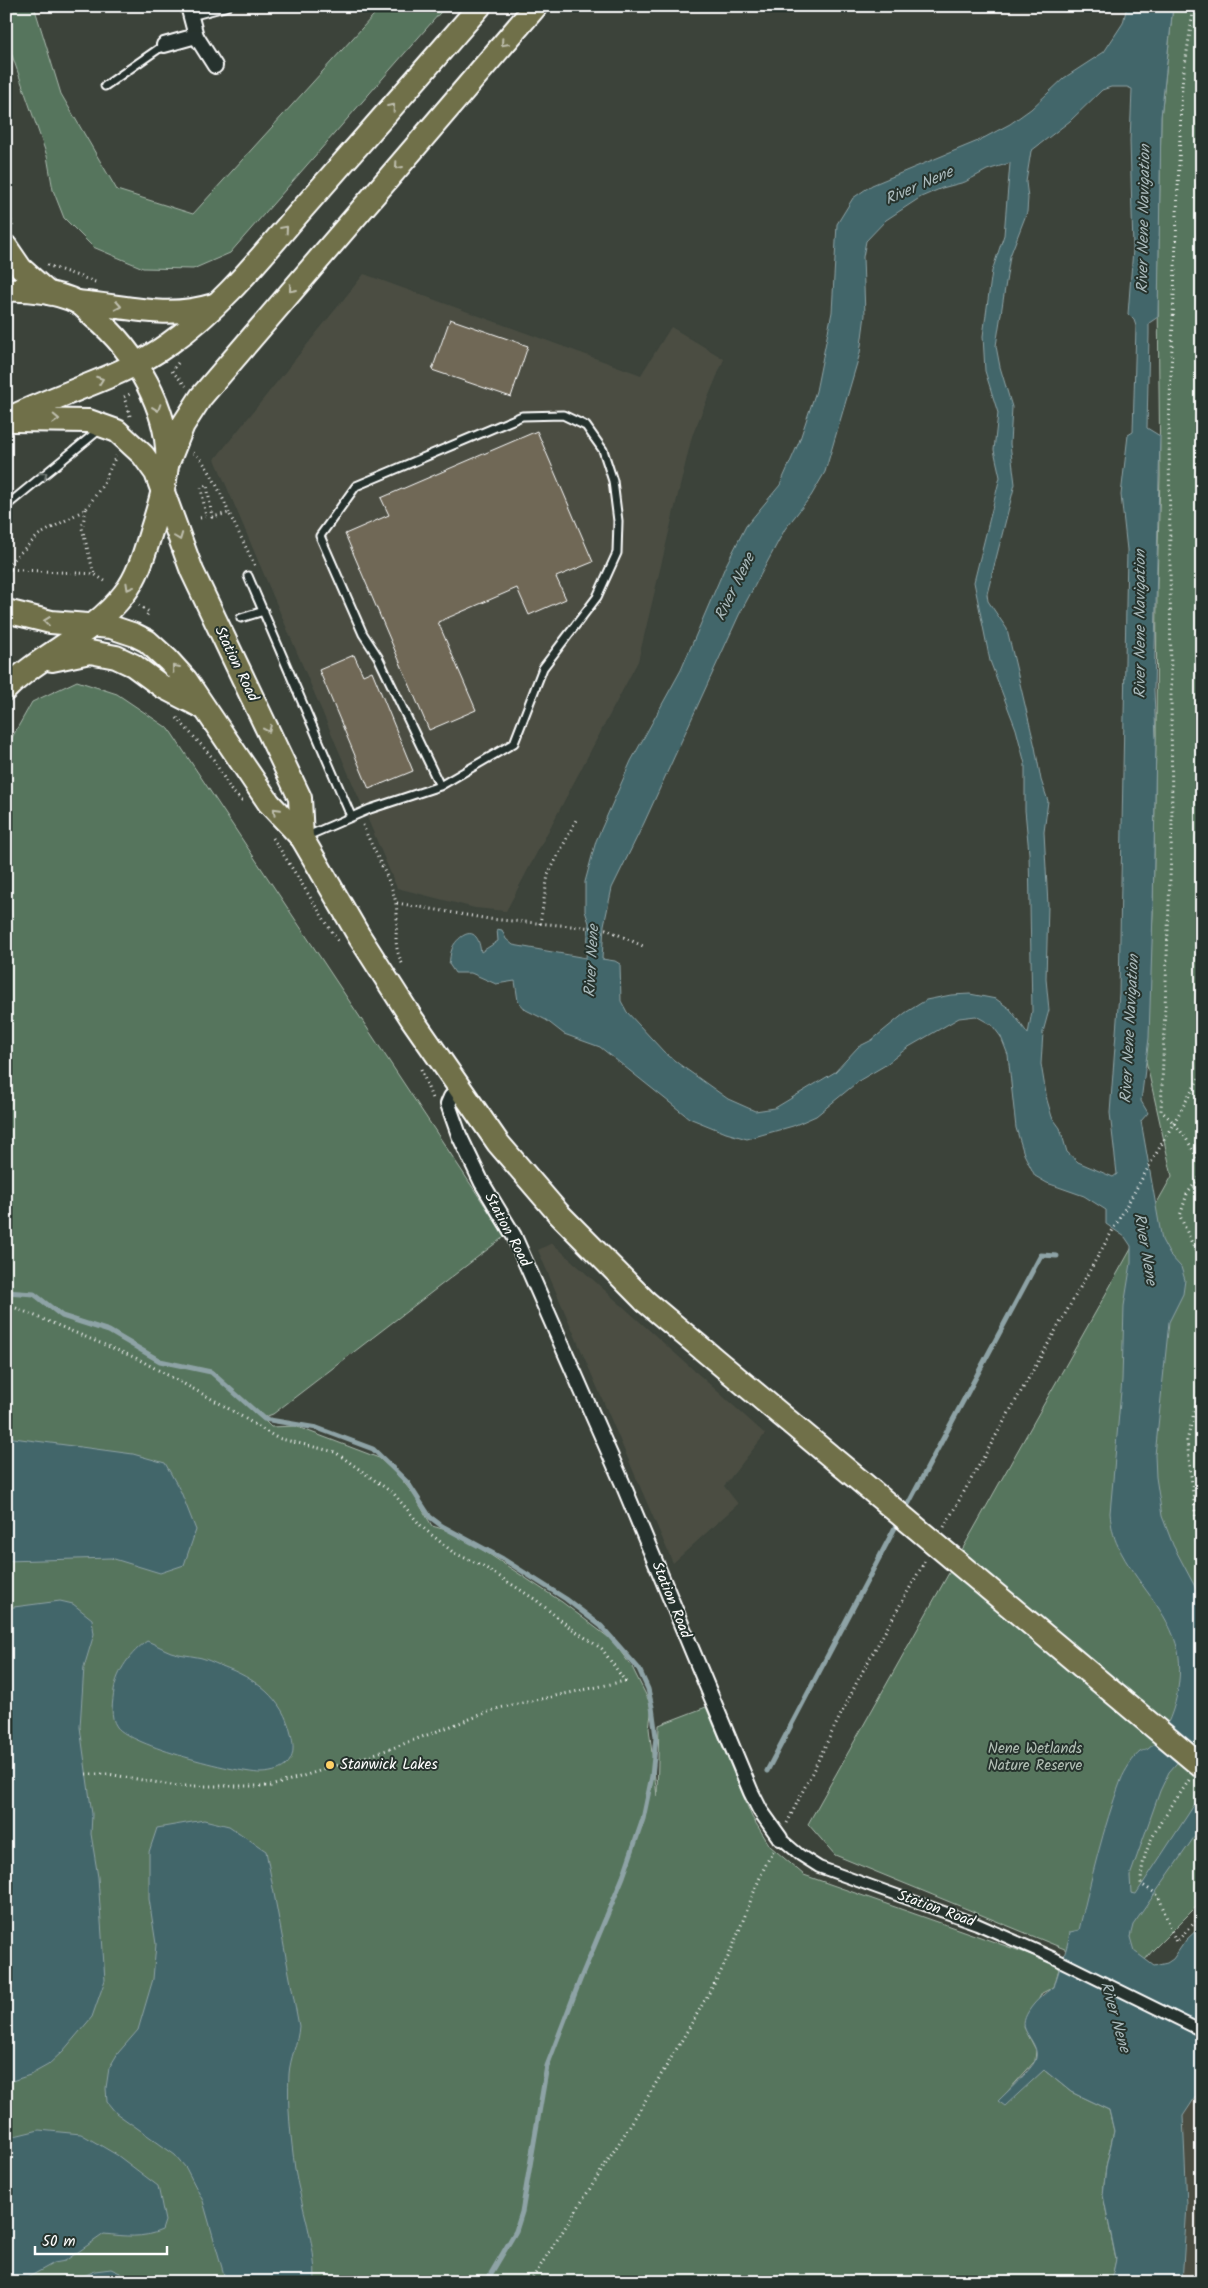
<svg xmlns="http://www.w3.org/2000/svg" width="1208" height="2288" font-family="Kalam,sans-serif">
<rect width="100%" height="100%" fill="#3c433a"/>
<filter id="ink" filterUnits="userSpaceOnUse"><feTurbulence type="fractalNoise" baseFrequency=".02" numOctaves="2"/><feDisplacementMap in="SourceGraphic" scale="10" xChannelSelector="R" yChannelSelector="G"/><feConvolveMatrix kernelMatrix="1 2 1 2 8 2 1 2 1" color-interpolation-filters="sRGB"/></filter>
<g filter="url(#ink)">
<g fill="#4b4e43">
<path d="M364 274 641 375 671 327 724 359 692 436 638 661 506 911 475 908 397 888 215 459Z"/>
<path d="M552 1243 765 1434 724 1486 738 1504 673 1563 538 1250Z"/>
<path d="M1202 2087V2282H1182L1187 2205 1183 2116Z"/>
</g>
<g fill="#56745d" stroke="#aabaae">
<path d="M6 6H34L61 94 117 190 193 214 382 6H446L230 253 193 269 143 268 93 247 64 218 53 190 47 156 6 38Z"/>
<path d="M1173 6H1202V1901L1153 1950 1128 1981 1067 1950 835 1855 808 1824 1172 1176 1146 1061 1153 912 1156 739 1157 585 1160 476 1158 299 1161 117Z"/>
<path d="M77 681 117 694 169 729 505 1236 273 1414 262 1418 271 1427 295 1426 379 1458 398 1475 414 1495 432 1526 457 1533 562 1602 612 1640 632 1667 652 1707 649 1728 657 1796 659 1725 706 1707 752 1817 770 1846 804 1875 1060 1965 1054 1987 1042 1993 1024 2027 1036 2050 1035 2061 999 2101 1044 2070 1071 2092 1109 2110 1114 2131 1106 2167 1103 2195 1116 2260 1111 2282H6V748L32 702Z"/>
</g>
<g fill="#43666a" stroke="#8ea3a6" fill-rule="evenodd">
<path d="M1127 6H1173L1161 117 1158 317 1149 323V334L1147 428 1160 436 1154 690 1156 739 1153 912 1149 1038 1141 1101 1148 1113 1141 1121 1162 1240 1170 1255 1181 1267 1185 1280 1183 1294 1169 1322 1155 1455 1156 1477 1162 1516 1173 1545 1202 1600V1734L1169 1772 1160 1791 1130 1876 1131 1893 1136 1894 1202 1793V1826L1133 1925 1130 1937 1134 1951 1154 1966 1167 1963 1173 1959 1186 1940 1202 1925V2087L1183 2116 1187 2205 1182 2282H1111L1116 2259 1103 2195 1106 2167 1114 2131 1109 2110 1071 2092 1044 2070 1005 2106 998 2101C1007 2092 1030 2071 1035 2061 1040 2048 1029 2039 1025 2029 1019 2015 1043 1993 1054 1987 1059 1968 1067 1951 1070 1932L1079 1930C1091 1880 1103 1828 1121 1780 1124 1772 1134 1756 1140 1752 1145 1749 1143 1752 1148 1749 1173 1731 1184 1680 1178 1651 1169 1610 1135 1583 1118 1546 1113 1536 1111 1525 1110 1513L1122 1380 1124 1306 1131 1263V1246L1125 1237 1106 1224V1210L1084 1196 1047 1183 1035 1176 1024 1154 1016 1128 1008 1055 1001 1037 992 1025 976 1016 959 1018 907 1048 884 1066 860 1080 816 1116 793 1126 747 1139 726 1133 689 1118 600 1047 564 1034 546 1020 526 1010 518 1001 515 981 496 984 471 973H455L449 964C450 960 450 953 452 949 454 941 469 927 476 937 479 940 480 947 481 952L498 941 497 929 502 930 506 939 513 945 586 958 589 923 585 911V882L596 841 631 761 681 670 725 567 746 526 780 485 799 442 816 391 832 312 837 224 853 198 872 185 978 141 1010 124 1031 109 1064 78 1104 52 1123 23ZM1111 87H1127L1132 89 1130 141 1133 249 1128 314 1134 320 1136 326 1133 432 1128 435 1121 495 1127 550 1119 993 1110 1113 1117 1174 1113 1177 1078 1162 1067 1152 1060 1128 1052 1117 1047 1100 1041 1064 1043 1032 1049 1010 1046 979 1048 905 1044 832 1048 801 1041 780 1035 747 1007 629 988 601 987 594 1015 484 1010 444 1012 407 1000 367 996 346 1010 256 1027 212 1028 198 1026 182 1031 151 1070 121 1102 90ZM1010 163 1004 235 992 271 983 336 985 371 998 413 994 450 1000 477 974 582 990 661 1016 729 1025 764V810L1029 853 1032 1011 1028 1034 1010 1009 996 999 970 994 951 995 926 1000 905 1013 872 1040 858 1047 835 1072 775 1108 755 1111 728 1099 679 1064 664 1052 627 1012 621 1001 620 964 615 961 602 959 604 925 612 888 644 823 739 615 785 529 811 496 825 472 860 353 865 315 863 257 866 241 886 220 921 197 942 188 965 182 987 170Z"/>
<path d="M6 1437 133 1454 165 1463 181 1492 196 1530 184 1565 160 1573 111 1558 6 1561Z"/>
<path d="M60 1601 73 1604 92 1619 94 1634 84 1667 80 1727 92 1814 91 1834 98 1877 105 1980 92 2017 63 2051 48 2065 30 2075 6 2083V1608Z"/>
<path d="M147 1641C155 1644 163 1649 171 1652 180 1655 188 1655 197 1657 205 1658 214 1663 222 1666 255 1678 283 1698 291 1734 294 1745 295 1758 285 1766 279 1771 268 1773 260 1773 234 1772 132 1746 117 1727 109 1716 113 1702 114 1690 117 1671 131 1652 147 1641Z"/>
<path d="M204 1820 229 1826 266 1851 299 2026C298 2043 290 2058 289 2074 287 2105 291 2139 295 2169 301 2207 316 2244 315 2282H226L203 2201 186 2168 175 2155 116 2113 107 2102 106 2088 109 2068 118 2053 138 2030 153 1979 156 1944 149 1899V1852L157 1828Z"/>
<path d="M39 2130 81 2134 117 2155 158 2186 165 2221 162 2230C142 2239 125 2236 104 2234L65 2261 54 2263 20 2282H6V2138Z"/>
<path d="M111 2269 120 2273 122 2282H70L95 2271Z"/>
</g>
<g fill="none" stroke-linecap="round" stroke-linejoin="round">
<g stroke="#8ea3a6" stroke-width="5">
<path d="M6 1292 34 1294 62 1316 109 1331 160 1361 211 1372 264 1419 317 1428 373 1449 408 1483 430 1517 442 1526 503 1559 566 1599 601 1626 639 1669 648 1689 652 1707 656 1737 652 1776 643 1819 623 1877 580 1980 547 2066 522 2212 516 2231 486 2282"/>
<path d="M905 1510 1041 1255 1057 1256"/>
<path d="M767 1771 899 1520"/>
</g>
</g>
<g fill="#6f6857" stroke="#fff">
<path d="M450 319 528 346 511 397 432 370Z"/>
<path d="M537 431 593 562 556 577 566 599 529 615 517 588 438 622 476 710 429 730 345 534 389 515 381 498Z"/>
<path d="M354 655 363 675 372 671 413 771 369 789 319 670Z"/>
</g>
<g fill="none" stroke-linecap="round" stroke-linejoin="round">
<defs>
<g id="service">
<path d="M191 16 228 6"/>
<path d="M105 86 164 45"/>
<path d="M6 506 99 430"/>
<path d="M248 576 351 816"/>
<path d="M241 618 264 611"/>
<path d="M305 837 370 809 440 786 514 743 543 668 597 597 617 553 618 521 613 481 603 450 586 426 563 415 522 416 356 486 320 536 363 634 378 657 440 786"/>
</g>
<path id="pedestrian" d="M780 1838 800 1855 819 1867 977 1924 1054 1958 1202 2031"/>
<g id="minor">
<path d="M188 6 196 36 215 66"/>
<path d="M164 45 196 36"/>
<path d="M461 1091 451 1097 448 1104 459 1135 482 1183 514 1236 622 1482 751 1792 760 1810 780 1838"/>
</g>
<path id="primary" d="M6 246 21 268 50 294"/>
<g id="trunk">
<path d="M6 290C28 289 57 292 77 302 83 305 89 312 94 317 134 349 171 412 167 465 165 488 157 513 150 535 144 555 137 578 124 594 93 635 42 653 6 689"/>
<path d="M77 302C126 306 165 320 214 305"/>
<path d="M6 420C60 392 121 379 170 343 223 306 263 254 305 206 364 139 422 73 480 6"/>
<path d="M13 420 89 421 117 431 143 455 156 473 192 571 300 798 302 838"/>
<path d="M167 465 183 425 201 397 536 6"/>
<path d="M6 611 51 622 111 627 135 635 147 641 168 660 186 680 269 803 302 838 359 936 412 1019 498 1143 559 1214 645 1301"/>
<path d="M52 660 90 652 116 657 133 665 163 687 202 707"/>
</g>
</defs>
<use href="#service" stroke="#fff" stroke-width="11"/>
<use href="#pedestrian" stroke="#fff" stroke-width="14"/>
<use href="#minor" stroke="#fff" stroke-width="18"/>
<use href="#primary" stroke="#fff" stroke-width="25"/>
<use href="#trunk" stroke="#fff" stroke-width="26"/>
<g stroke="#fff" stroke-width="3" stroke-dasharray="1 4" stroke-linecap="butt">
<path d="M1194 6 1182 84 1169 425 1172 827 1161 1111C1180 1127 1193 1146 1202 1170"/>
<path d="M6 196 13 229"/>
<path d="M47 265 98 283"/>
<path d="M178 363 172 371 186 386"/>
<path d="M130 416 124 397 132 393"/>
<path d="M193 453C208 461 222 497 229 513"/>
<path d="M86 509 82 528 94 574"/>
<path d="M200 518 206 517 201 487 207 485 212 517 229 513 256 568"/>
<path d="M6 566 39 535 86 509 102 486 116 456"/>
<path d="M6 569 94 574 108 583"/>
<path d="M139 605 149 612 145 618"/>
<path d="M177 718 212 757 231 790 242 801"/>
<path d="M363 825C371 847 393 883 396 904 400 929 390 940 403 965"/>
<path d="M273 838 339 943"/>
<path d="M397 903 489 919 606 929 645 947"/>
<path d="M540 924 548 875 576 820"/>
<path d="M421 1069 433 1101"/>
<path d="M1202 1174 1187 1194 1180 1216 1202 1266"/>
<path d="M6 1308H16L136 1358 221 1404 277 1438 335 1452 394 1494 422 1527 454 1553 483 1566 536 1600 568 1626 602 1649 625 1681 499 1708 390 1749 271 1786H177L108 1774H86"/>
<path d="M1202 1327 1199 1393 1187 1441 1196 1518 1202 1530"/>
<path d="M944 1527 1202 1073"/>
<path d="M1189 1780C1167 1815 1141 1841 1141 1884L1158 1895 1176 1942 1202 1915"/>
<path d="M787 1823 860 1676 925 1561"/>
<path d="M530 2282C595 2181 661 2080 719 1975 741 1935 751 1890 773 1851"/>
</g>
<use href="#service" stroke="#26332d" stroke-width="7"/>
<use href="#pedestrian" stroke="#26332d" stroke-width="10"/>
<use href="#minor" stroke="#26332d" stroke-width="14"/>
<use href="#primary" stroke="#70704a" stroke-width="21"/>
<use href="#trunk" stroke="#70704a" stroke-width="22"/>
<defs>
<path id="trunk-bridge" d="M645 1301 1202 1767"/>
</defs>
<use href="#trunk-bridge" stroke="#fff" stroke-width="26" stroke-linecap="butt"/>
<use href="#trunk-bridge" stroke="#70704a" stroke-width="22"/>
</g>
<defs><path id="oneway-chevron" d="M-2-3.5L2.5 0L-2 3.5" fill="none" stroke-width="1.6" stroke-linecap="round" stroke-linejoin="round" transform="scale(1.25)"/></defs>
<g stroke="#bfbfae">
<use href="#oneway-chevron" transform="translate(504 43) rotate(131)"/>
<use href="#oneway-chevron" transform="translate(392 107) rotate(-49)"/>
<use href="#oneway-chevron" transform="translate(398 166) rotate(131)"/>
<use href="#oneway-chevron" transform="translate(285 229) rotate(-49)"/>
<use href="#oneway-chevron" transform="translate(292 289) rotate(131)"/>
<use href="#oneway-chevron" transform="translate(118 306) rotate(10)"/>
<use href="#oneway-chevron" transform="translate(100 380) rotate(-20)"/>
<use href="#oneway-chevron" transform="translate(157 408) rotate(71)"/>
<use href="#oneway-chevron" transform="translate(56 419) rotate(2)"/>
<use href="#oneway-chevron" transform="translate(179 537) rotate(69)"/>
<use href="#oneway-chevron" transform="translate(129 587) rotate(119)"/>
<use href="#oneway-chevron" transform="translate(47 621) rotate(-173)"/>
<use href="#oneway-chevron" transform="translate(175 668) rotate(-131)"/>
<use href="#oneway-chevron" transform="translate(268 729) rotate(65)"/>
<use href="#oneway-chevron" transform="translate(276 811) rotate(-134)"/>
</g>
<use stroke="#727a76" href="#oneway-chevron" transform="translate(44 475) rotate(-39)"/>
</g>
<circle fill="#ffd166" stroke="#26332d" stroke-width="2" cx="330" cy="1765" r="5"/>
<g text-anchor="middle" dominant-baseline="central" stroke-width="4" stroke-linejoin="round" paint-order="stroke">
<g font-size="15" fill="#fff" stroke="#26332d">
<text transform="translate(236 664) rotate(64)">Station Road</text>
<text transform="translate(507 1230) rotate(62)">Station Road</text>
<text transform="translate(671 1600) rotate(68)">Station Road</text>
<text transform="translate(936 1909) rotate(20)">Station Road</text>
</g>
<g font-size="15" fill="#b3c0b6" stroke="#26332d">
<text x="1035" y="1749">Nene Wetlands<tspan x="1035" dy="17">Nature Reserve</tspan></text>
</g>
<g font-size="15" fill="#fff" stroke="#26332d" text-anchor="start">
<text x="340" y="1765">Stanwick Lakes</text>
</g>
<g font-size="16" font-style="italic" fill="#aababc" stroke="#26332d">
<text transform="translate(919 186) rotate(-24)">River Nene</text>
<text transform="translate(1144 219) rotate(-89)">River Nene Navigation</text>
<text transform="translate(735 587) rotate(-64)">River Nene</text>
<text transform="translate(1140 624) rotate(-90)">River Nene Navigation</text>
<text transform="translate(592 961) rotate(-87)">River Nene</text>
<text transform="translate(1130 1029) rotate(-87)">River Nene Navigation</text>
<text transform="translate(1145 1249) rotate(80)">River Nene</text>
<text transform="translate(1115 2017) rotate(74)">River Nene</text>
</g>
</g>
<rect width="1208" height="2288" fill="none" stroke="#26332d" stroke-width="25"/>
<rect x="12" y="12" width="1183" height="2263" fill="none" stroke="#fff" stroke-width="2" filter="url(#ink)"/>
<path d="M35 2246v8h132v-8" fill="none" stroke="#ffffff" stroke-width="2.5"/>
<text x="42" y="2246" font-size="15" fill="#ffffff" stroke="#26332d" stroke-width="4" paint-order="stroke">50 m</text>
</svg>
